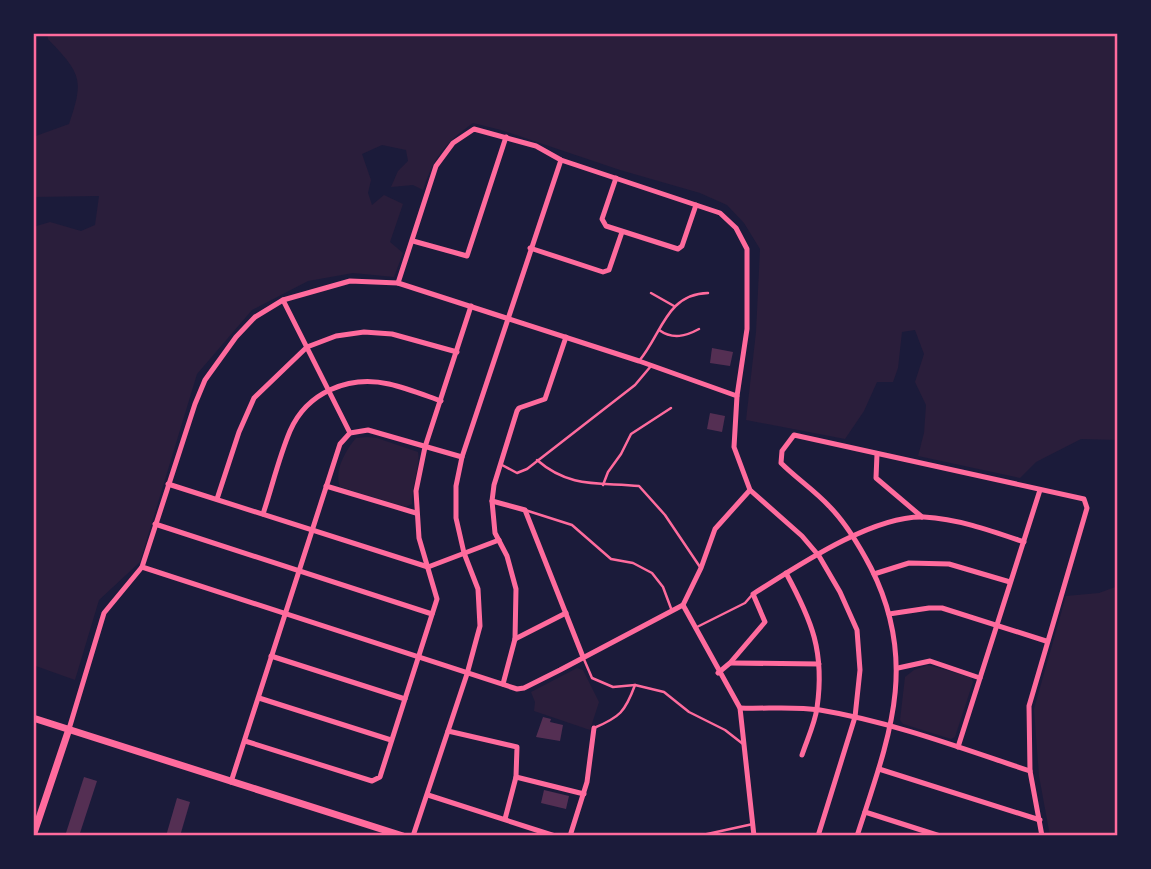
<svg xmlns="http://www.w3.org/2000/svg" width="1151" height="869" font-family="Mulish,sans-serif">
<rect width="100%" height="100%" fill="#1b1b3a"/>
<g fill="#2a1e3b">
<path d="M47 33H1118V440L1081 439 1036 462 1020 478 918 456 924 433 926 405 915 382 924 354 915 330 902 332 898 368 893 382H877L864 411 845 439 746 420 756 332 760 249 744 223 727 205 700 193 620 170 501 130 473 123C445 143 434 157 423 190L413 185 391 187 398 171 408 161 406 150 382 145 362 154 371 180 368 193 372 205 384 195 403 204 390 242 403 253 394 277 353 273 308 281 252 310 197 374 140 562 99 600 75 680 33 665V227L50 222 81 231 95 225 99 196 33 197V137L69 124C85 78 80 73 48 39Z"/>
<path d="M367 437 377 438 418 452C421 464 411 488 412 504L405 507 340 487C334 471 345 451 356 438Z"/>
<path d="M1118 586V836H1050L1039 776 1034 709 1066 596 1099 593Z"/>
<path d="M928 665 971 677 973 682 955 737 951 739 903 724 900 720 905 677 914 670Z"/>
<path d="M577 668 583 670 599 702 590 730 534 711 535 702 531 692Z"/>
</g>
<g fill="#542f53">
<path d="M712 348 733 352 730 366 710 363Z"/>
<path d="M710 413 725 416 722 432 707 429Z"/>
<path d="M543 717 551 719 550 722 563 725 560 741 536 737Z"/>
<path d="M84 777 97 781 79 836H65Z"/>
<path d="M544 790 569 796 566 809 541 803Z"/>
<path d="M177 798 190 802 180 836H166Z"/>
</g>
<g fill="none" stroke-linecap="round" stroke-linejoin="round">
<g stroke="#ff6b9d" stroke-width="2.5">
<path d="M651 293 674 306"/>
<path d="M659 330C673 340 686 336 699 329"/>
<path d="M639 361C662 334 666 294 708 293"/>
<path d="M537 460C570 489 601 482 639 486L665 515 700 567"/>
<path d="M502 465 517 473 527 469 635 385 651 366"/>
<path d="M603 485 608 472 621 454 631 434 671 408"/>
<path d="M525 510 572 525 611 559 633 563 652 573 663 587 672 611"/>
<path d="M695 628 745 603 752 595"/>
<path d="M583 657 592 678 613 687 635 685 664 692 689 712 725 730 743 744"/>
<path d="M594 728C620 717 625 712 635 685"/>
<path d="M698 836 753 824"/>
</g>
<g stroke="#ff6b9d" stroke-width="5">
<path d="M616 178 602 219 606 226 678 249 682 246 696 205"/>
<path d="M413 241 467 256 506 137"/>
<path d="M530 248 603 272 609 270 622 232"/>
<path d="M398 283 436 166 453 143 474 129 536 146 561 160 720 213 736 228 747 249V329L737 396"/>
<path d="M283 300 350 433"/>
<path d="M877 454 876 478 922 517"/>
<path d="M168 484 428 567 499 540"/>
<path d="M326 486 416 513"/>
<path d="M217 499 239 432 254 398 307 347 336 336 364 332 392 334 457 352"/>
<path d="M492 501 525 510 583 657"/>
<path d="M263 514C272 487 279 457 290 431 307 392 349 375 389 384 407 388 424 395 441 401"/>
<path d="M155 524 432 614"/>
<path d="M142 567 517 689 524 688 560 670 683 605 701 568 715 529 750 490"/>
<path d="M786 573C812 621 825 652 817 708 815 723 807 740 802 755"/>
<path d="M874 574 909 563 949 564 1010 582"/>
<path d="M683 605 740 708 754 836"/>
<path d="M889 614 929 608H942L1046 641"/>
<path d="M515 639 566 613"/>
<path d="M271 656 405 699"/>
<path d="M731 663 819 664"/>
<path d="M898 668 930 661 980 678"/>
<path d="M718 673 730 663 765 622 753 594C796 567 872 515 924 517 959 519 992 531 1024 542"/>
<path d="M503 684 515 639 516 589 507 556 495 533 492 501 494 485 517 411 519 408 545 399 566 337"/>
<path d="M259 698 391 740"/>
<path d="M740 708C766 709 794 706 820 710 892 722 961 748 1030 771"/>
<path d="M69 729 104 613 142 567 195 404 205 380 236 337 255 317 283 300 350 281 398 283 639 361 737 396 734 447 750 490 802 536 819 556 840 592 857 630 860 670 855 717 818 836"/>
<path d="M448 731 517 747 516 777 505 819"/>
<path d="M245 741 372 781 380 777 437 599 419 538 416 491 425 447 471 306"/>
<path d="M958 747 1040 490"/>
<path d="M879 769 1040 820"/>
<path d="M516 777 584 794"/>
<path d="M231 782 340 444 350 433 368 430 462 457"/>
<path d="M428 795 555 836"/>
<path d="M865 812 940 836"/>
<path d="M413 836 467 674 480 626 478 589 464 553 456 518V486L462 457 561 160"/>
<path d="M570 836 587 782 594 728"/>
<path d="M857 836C888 740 920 665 871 568 860 547 845 522 829 506 814 490 796 478 781 463L782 451 794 435 1084 499 1087 508 1029 706 1030 771 1042 836"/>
</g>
<g stroke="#ff6b9d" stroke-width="7">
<path d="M33 718 403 836"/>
<path d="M33 836 69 729"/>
</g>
</g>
<rect width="1151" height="869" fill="none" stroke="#1b1b3a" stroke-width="70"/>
<rect x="35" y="35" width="1081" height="799" fill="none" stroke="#ff6b9d" stroke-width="2.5"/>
</svg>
